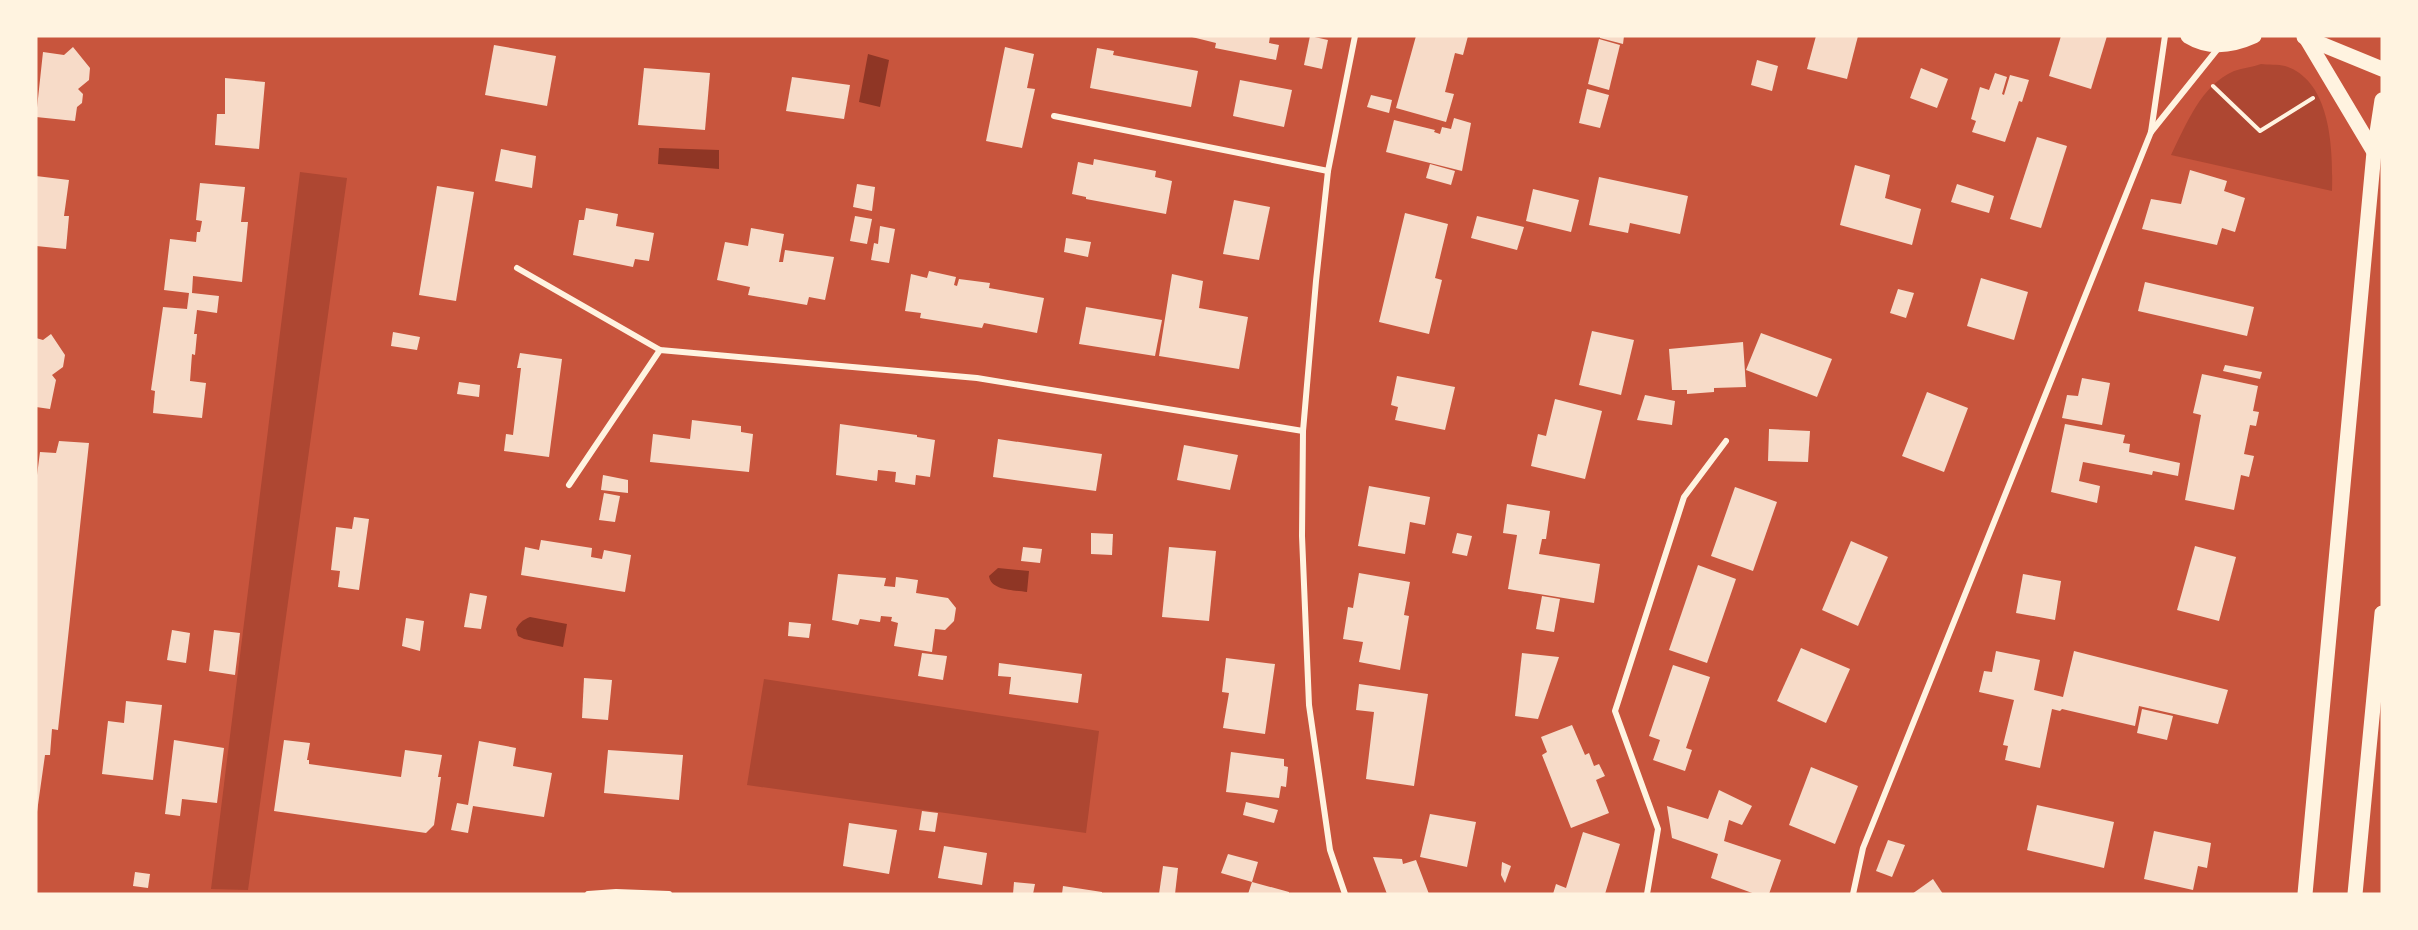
<svg xmlns="http://www.w3.org/2000/svg" width="2418" height="930" font-family="Cabin,sans-serif">
<rect width="100%" height="100%" fill="#c8553d"/>
<g fill="#ae4732">
<path d="M2261 64C2268 65 2278 64 2285 66 2332 81 2333 151 2332 191L2171 155C2186 125 2201 85 2234 71 2243 68 2253 67 2261 64Z"/>
<path d="M300 172 347 178 248 890 211 889Z"/>
<path d="M764 679 1099 731 1086 833 747 785Z"/>
</g>
<g fill="#8f3625">
<path d="M868 54 889 60 880 107 859 102Z"/>
<path d="M659 148 719 150V169L658 164Z"/>
<path d="M998 568 1029 571 1027 592C1015 590 991 591 989 576Z"/>
<path d="M530 617 567 624 563 647 524 639 518 636 516 629C520 622 523 620 530 617Z"/>
</g>
<g fill="#f7dbc8">
<path d="M1188 36H1270L1269 43 1279 45 1276 60 1215 48 1216 43Z"/>
<path d="M1310 36 1328 40 1322 69 1304 65Z"/>
<path d="M1416 36H1468L1463 55 1455 53 1445 92 1454 94 1446 122 1396 108Z"/>
<path d="M1600 36H1624L1623 44 1600 38Z"/>
<path d="M1816 36H1858L1847 79 1807 69Z"/>
<path d="M2061 36H2107L2091 89 2049 76Z"/>
<path d="M1599 39 1620 45 1609 90 1588 84Z"/>
<path d="M494 45 556 56 547 106 485 95Z"/>
<path d="M73 47 90 68 89 80 78 89 83 94 82 103 77 107 75 121 36 117 43 52 64 55Z"/>
<path d="M1005 47 1034 54 1027 88 1035 89 1022 148 986 141Z"/>
<path d="M1097 48 1114 51 1113 55 1198 71 1191 107 1090 88Z"/>
<path d="M1757 60 1778 66 1772 91 1751 85Z"/>
<path d="M644 68 710 73 705 130 638 125Z"/>
<path d="M1921 68 1948 79 1937 108 1910 98Z"/>
<path d="M1995 73 2007 77 2002 94 2004 95 2010 75 2029 80 2022 102 2019 101 2005 142 1972 132 1976 121 1971 119 1980 87 1989 90Z"/>
<path d="M792 77 850 85 844 119 786 111Z"/>
<path d="M225 78 265 82 259 149 215 145 217 114H225Z"/>
<path d="M1240 80 1292 90 1284 127 1233 116Z"/>
<path d="M1587 89 1609 95 1600 128 1579 123Z"/>
<path d="M1371 95 1392 100 1389 113 1367 107Z"/>
<path d="M1454 118 1471 123 1462 171 1386 152 1394 120 1435 130 1434 132 1440 134 1442 127 1451 129Z"/>
<path d="M2037 137 2067 146 2041 228 2010 219Z"/>
<path d="M501 149 536 156 532 188 495 181Z"/>
<path d="M1094 159 1156 171 1155 177 1172 181 1166 214 1086 199V197L1072 194 1078 162 1093 165Z"/>
<path d="M1430 164 1455 171 1451 185 1426 178Z"/>
<path d="M1855 165 1890 175 1885 198 1921 209 1912 245 1840 225Z"/>
<path d="M2190 170 2227 181 2224 191 2245 198 2235 232 2222 228 2217 245 2142 229 2151 199 2181 204Z"/>
<path d="M36 176 69 180 64 216H69L66 249 36 246Z"/>
<path d="M1599 177 1688 196 1680 234 1630 223 1628 233 1589 225Z"/>
<path d="M200 183 245 187 241 222H248L242 282 193 276 192 293 219 296 217 313 197 310 194 334H197L195 355 192 354 190 381 206 383 202 418 153 413 155 391 151 390 163 307 187 309 189 293 164 290 170 239 196 242 197 232H200L202 221 196 220Z"/>
<path d="M857 184 875 187 872 211 853 207Z"/>
<path d="M1957 184 1994 196 1989 213 1951 202Z"/>
<path d="M437 186 474 192 456 301 419 295Z"/>
<path d="M1533 189 1579 200 1571 232 1526 221Z"/>
<path d="M1234 200 1270 207 1259 260 1223 254Z"/>
<path d="M586 208 618 214 616 226 654 233 649 261 635 259 633 267 573 255 579 220H584Z"/>
<path d="M1405 213 1448 224 1435 278 1442 280 1429 334 1379 322Z"/>
<path d="M855 216 872 219 867 244 850 241Z"/>
<path d="M1477 216 1524 227 1517 250 1471 238Z"/>
<path d="M880 226 895 229 889 263 871 260 874 243 878 244Z"/>
<path d="M751 228 784 234 779 262H783L785 250 834 257 825 300 809 297 807 305 748 295 750 287 717 280 725 242 748 246Z"/>
<path d="M1066 238 1091 242 1088 257 1064 252Z"/>
<path d="M929 271 956 277 954 285 957 286 959 279 990 283 989 288 1044 298 1037 333 984 323 982 328 920 318 921 313 905 311 911 274 927 278Z"/>
<path d="M1172 274 1203 281 1199 308 1248 317 1239 369 1159 356Z"/>
<path d="M1981 278 2028 292 2014 340 1967 326Z"/>
<path d="M2145 282 2254 307 2247 336 2138 311Z"/>
<path d="M1898 289 1914 293 1906 318 1890 313Z"/>
<path d="M1086 307 1162 320 1155 356 1079 344Z"/>
<path d="M1592 331 1634 340 1621 395 1579 385Z"/>
<path d="M393 332 420 337 417 350 391 346Z"/>
<path d="M1761 333 1832 359 1817 397 1746 370Z"/>
<path d="M51 334 65 355 63 367 52 375 56 380 50 409 36 407V338L43 340Z"/>
<path d="M1743 342 1746 387 1714 388V392L1687 394V390H1672L1669 349Z"/>
<path d="M520 353 562 359 549 457 504 451 506 434 513 435 521 368H517Z"/>
<path d="M2225 365 2262 372 2260 379 2223 371Z"/>
<path d="M2202 374 2258 386 2253 411 2259 412 2256 426 2250 425 2244 454 2254 456 2249 477 2241 475 2234 510 2185 500 2201 415 2193 413Z"/>
<path d="M1397 376 1455 387 1445 430 1395 420 1398 407 1391 405Z"/>
<path d="M2082 378 2110 383 2102 425 2062 418 2067 395 2078 396Z"/>
<path d="M459 382 480 385 479 397 457 394Z"/>
<path d="M1927 392 1968 408 1944 472 1902 456Z"/>
<path d="M1645 395 1675 401 1672 425 1637 420Z"/>
<path d="M1555 399 1602 411 1585 479 1531 466 1538 434 1546 436Z"/>
<path d="M692 420 741 426V432L753 434 749 472 650 462 653 434 690 439Z"/>
<path d="M840 424 917 435V437L935 440 930 477 916 475 915 485 895 482 896 472 878 470 877 481 836 475Z"/>
<path d="M2065 424 2125 435 2123 443 2130 444 2129 452 2180 463 2178 476 2153 471 2152 475 2083 462 2079 481 2100 486 2097 503 2051 492Z"/>
<path d="M1769 429 1810 431 1808 462 1768 461Z"/>
<path d="M998 439 1102 454 1096 491 993 477Z"/>
<path d="M59 441 89 443 58 730 52 729 50 755H45L36 819V483L40 452 56 453Z"/>
<path d="M1184 445 1238 455 1230 490 1177 480Z"/>
<path d="M603 475 628 480V493L601 490Z"/>
<path d="M1369 486 1430 497 1425 525 1410 522 1405 554 1358 546Z"/>
<path d="M1735 487 1777 502 1753 571 1711 556Z"/>
<path d="M604 493 620 496 615 522 599 520Z"/>
<path d="M1507 504 1550 511 1546 539H1542L1539 554 1600 564 1594 603 1508 589 1517 535 1503 533Z"/>
<path d="M354 517 369 519 359 590 338 587 340 571 331 570 336 527 352 529Z"/>
<path d="M1091 533 1113 534 1112 555 1091 554Z"/>
<path d="M1457 533 1472 536 1467 556 1452 553Z"/>
<path d="M541 540 592 548 591 557 602 559 604 550 631 555 625 592 521 575 525 547 539 550Z"/>
<path d="M1851 541 1888 557 1858 626 1822 610Z"/>
<path d="M2195 546 2236 557 2219 621 2177 610Z"/>
<path d="M1023 547 1042 549 1040 563 1021 561Z"/>
<path d="M1169 547 1216 551 1209 621 1162 617Z"/>
<path d="M1698 565 1736 579 1707 663 1669 650Z"/>
<path d="M1359 573 1410 582 1404 615 1409 616 1400 670 1359 662 1363 642 1343 639 1348 607 1353 608Z"/>
<path d="M838 574 886 578 884 586 895 587 896 577 918 580 916 593 948 598 956 608 954 621 945 630 935 629 932 652 894 646 898 623 891 621 892 617 881 616 880 622 860 619 858 625 832 620Z"/>
<path d="M2023 574 2061 581 2055 620 2016 613Z"/>
<path d="M470 593 487 596 481 629 464 627Z"/>
<path d="M1542 596 1560 599 1554 632 1536 629Z"/>
<path d="M406 618 424 621 420 651 402 646Z"/>
<path d="M789 622 811 624 809 638 788 636Z"/>
<path d="M172 630 190 633 186 663 167 660Z"/>
<path d="M214 630 240 633 235 675 209 671Z"/>
<path d="M1801 648 1850 669 1826 723 1777 701Z"/>
<path d="M1996 651 2040 660 2034 690 2063 697 2074 651 2228 690 2218 724 2139 706 2135 726 2062 709 2060 711 2052 709 2040 768 2005 760 2008 746 2003 745 2014 700 1979 692 1984 671 1992 672Z"/>
<path d="M922 653 947 656 943 680 918 676Z"/>
<path d="M1522 653 1559 657 1538 719 1515 716Z"/>
<path d="M1226 658 1275 664 1265 734 1223 728 1229 693 1222 692Z"/>
<path d="M999 663 1082 674 1078 703 1009 694 1011 677 998 676Z"/>
<path d="M1673 665 1710 677 1686 748 1692 750 1685 771 1653 760 1660 740 1649 736Z"/>
<path d="M584 678 612 680 608 720 582 718Z"/>
<path d="M1359 684 1428 694 1414 786 1366 779 1374 712 1356 710Z"/>
<path d="M126 701 162 705 153 780 102 774 108 721 124 723Z"/>
<path d="M2142 709 2173 716 2167 740 2137 733Z"/>
<path d="M1572 725 1585 755 1589 753 1594 766 1599 764 1605 776 1596 780 1609 813 1571 828 1542 755 1547 752 1541 737Z"/>
<path d="M174 740 224 748 217 803 182 799 180 816 165 814Z"/>
<path d="M284 740 310 743 307 760H309V764L401 777 405 750 442 755 438 777H441L434 825 426 833 274 811Z"/>
<path d="M479 741 516 748 513 766 552 773 544 817 473 806 468 833 451 830 457 803 468 805Z"/>
<path d="M608 750 683 755 679 800 604 793Z"/>
<path d="M1231 752 1284 759V766L1288 767 1286 787 1281 786 1279 798 1226 792Z"/>
<path d="M1811 767 1858 786 1835 844 1789 825Z"/>
<path d="M1719 790 1752 806 1742 825 1729 820 1724 841 1781 860 1769 894H1755L1711 878 1718 854 1672 838 1667 806 1708 819Z"/>
<path d="M1246 802 1278 810 1274 823 1243 815Z"/>
<path d="M2037 805 2114 822 2104 868 2027 850Z"/>
<path d="M922 811 938 813 935 832 919 830Z"/>
<path d="M1430 814 1476 822 1467 867 1420 857Z"/>
<path d="M849 823 897 830 889 874 843 866Z"/>
<path d="M2154 831 2211 843 2207 868 2198 866 2193 890 2144 879Z"/>
<path d="M1583 832 1620 844 1605 894H1553L1556 884 1566 888Z"/>
<path d="M1888 840 1905 845 1892 877 1876 871Z"/>
<path d="M944 846 987 853 982 885 938 878Z"/>
<path d="M1228 854 1258 862 1252 882 1289 892V894H1248L1252 882 1221 873Z"/>
<path d="M1373 857 1402 859 1403 864 1416 860 1429 894H1387Z"/>
<path d="M1502 862 1511 866 1505 883 1501 875Z"/>
<path d="M1163 866 1178 868 1175 894H1159Z"/>
<path d="M135 872 150 874 148 888 133 886Z"/>
<path d="M1933 879 1943 894H1912Z"/>
<path d="M1014 882 1035 884 1033 894H1013Z"/>
<path d="M1063 886 1102 892V894H1062Z"/>
</g>
<g fill="none" stroke-linecap="round" stroke-linejoin="round">
<path stroke="#fff3e0" stroke-width="4" d="M2213 86 2260 131 2313 98"/>
<g stroke="#fff3e0" stroke-width="6">
<path d="M1054 116 1328 171"/>
<path d="M2151 132 2220 46"/>
<path d="M517 268 660 350 977 378 1303 431"/>
<path d="M569 485 660 350"/>
<path d="M588 894 616 892 669 894"/>
<path d="M1345 894 1330 850 1309 705 1302 536 1303 431 1316 281 1328 171 1355 36"/>
<path d="M1647 894 1658 829 1615 711 1684 497 1726 441"/>
<path d="M1853 894 1863 848 2151 132 2165 36"/>
</g>
<g stroke="#fff3e0" stroke-width="15">
<path d="M2188 36C2209 49 2232 46 2254 36"/>
<path d="M2304 37 2382 69"/>
<path d="M2306 38 2374 152"/>
<path d="M2305 894 2374 152 2382 100"/>
<path d="M2355 894 2382 613"/>
</g>
</g>
<rect width="2418" height="930" fill="none" stroke="#fff3e0" stroke-width="75"/>
</svg>
